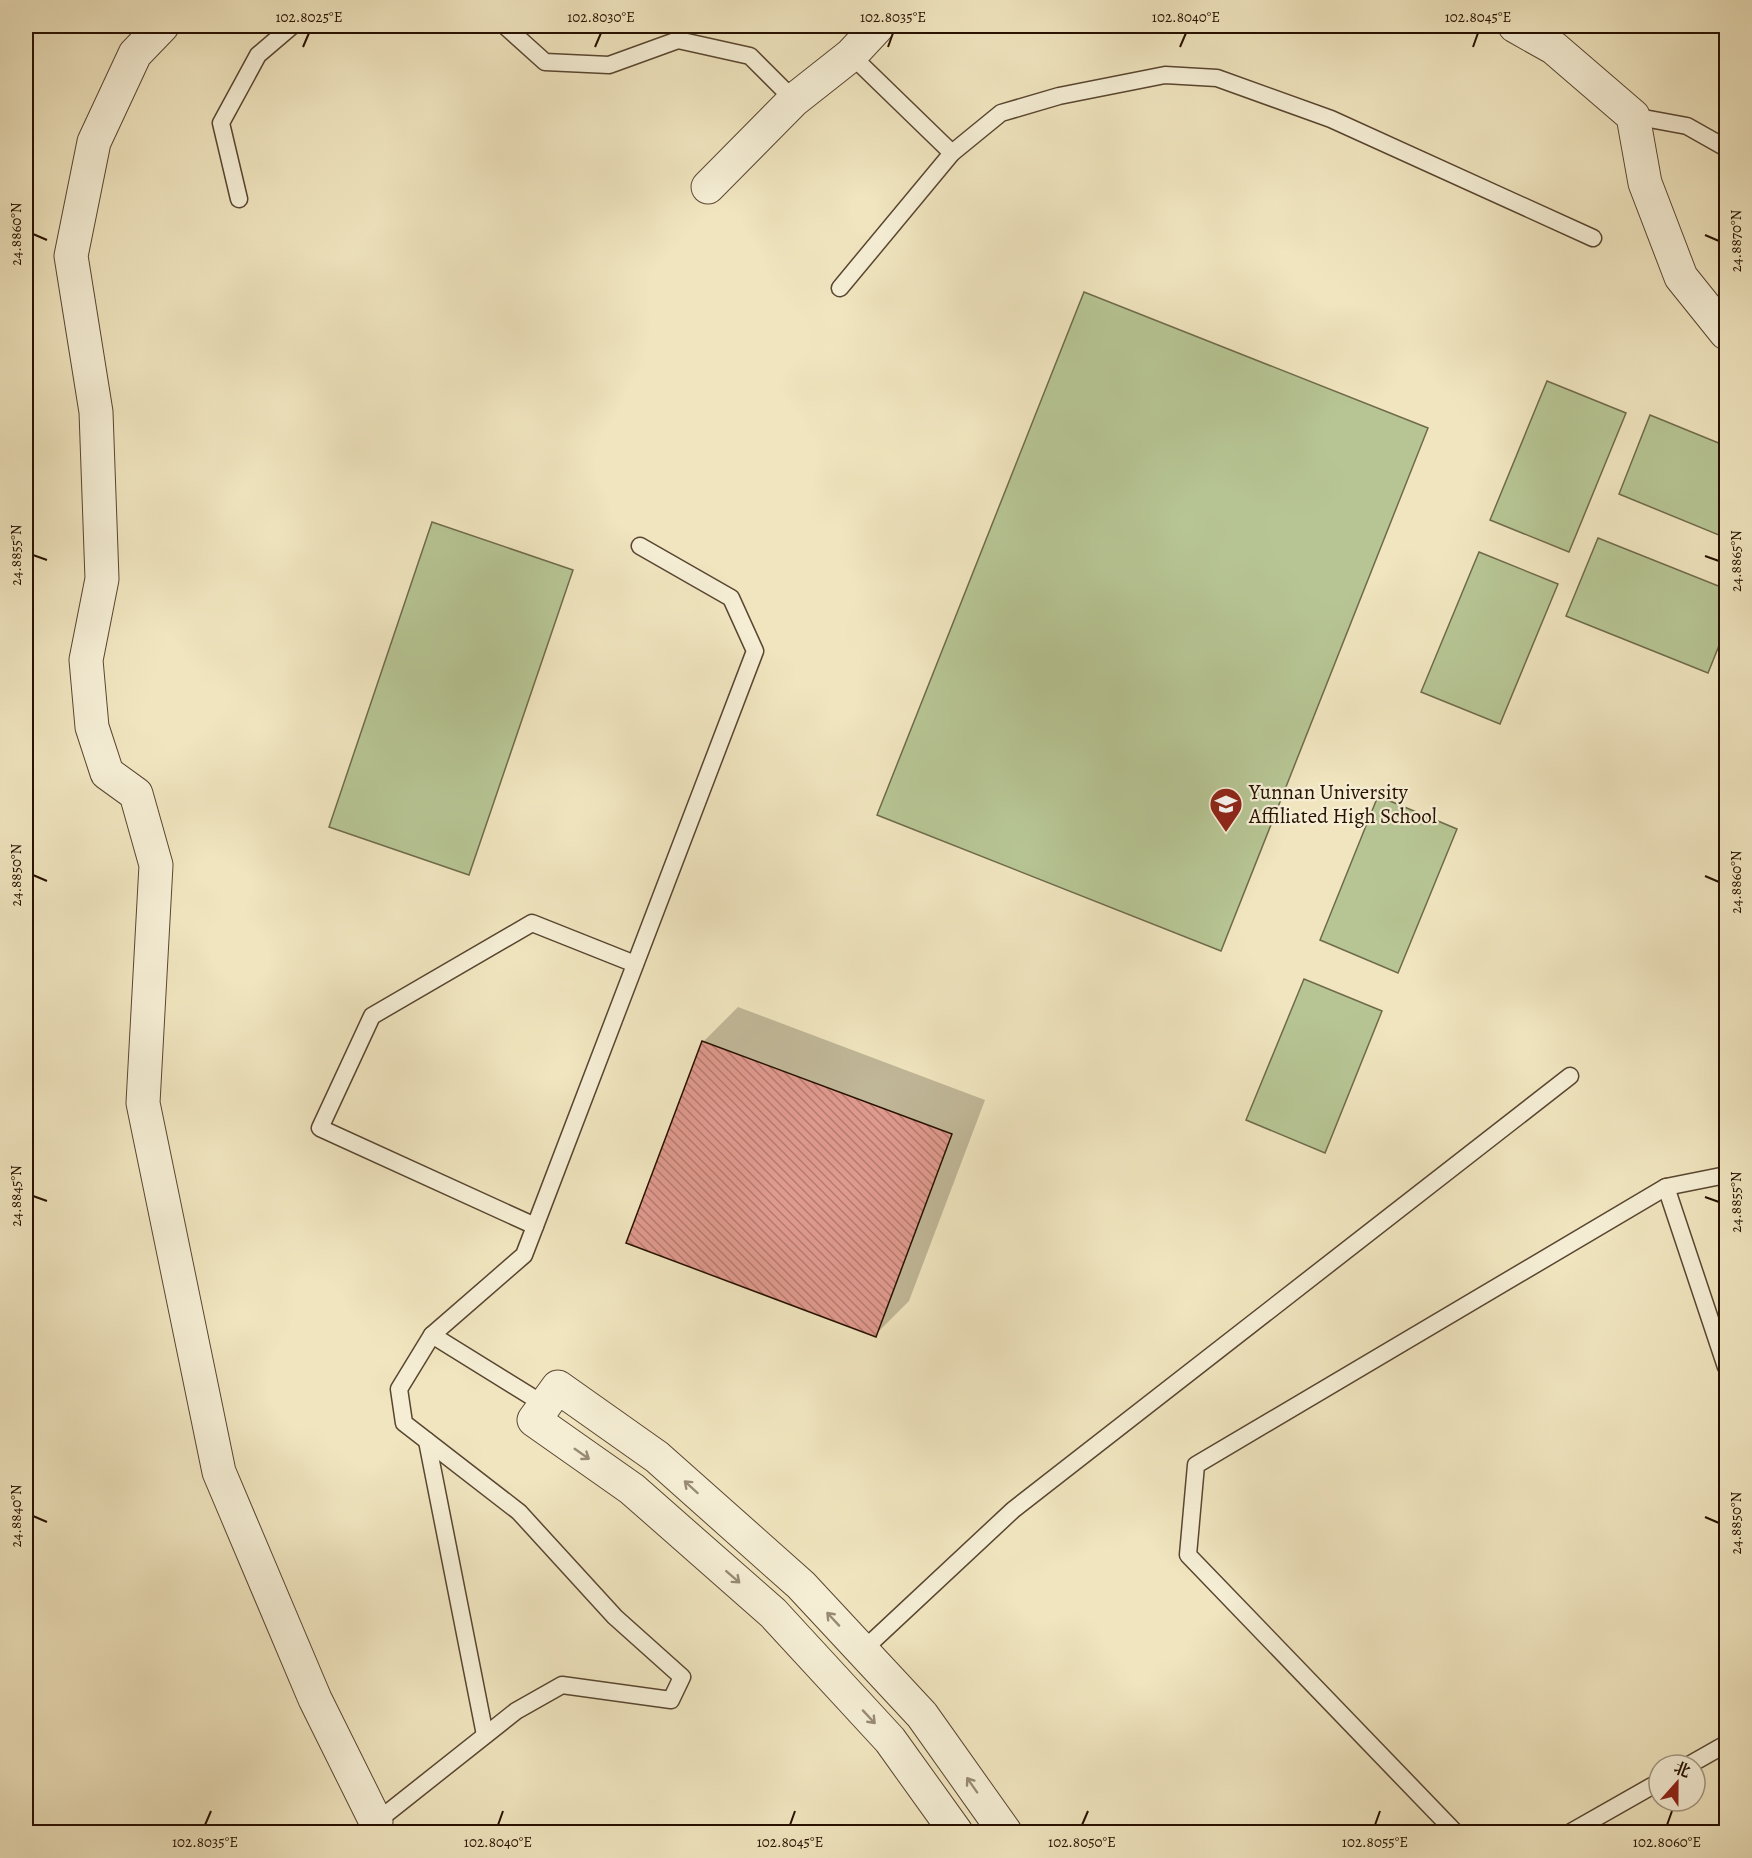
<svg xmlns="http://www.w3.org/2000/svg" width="1752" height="1858" font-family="Alegreya,'Noto Serif SC',serif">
<defs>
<pattern id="building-back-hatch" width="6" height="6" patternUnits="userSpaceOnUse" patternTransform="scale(1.5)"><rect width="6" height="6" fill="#df998d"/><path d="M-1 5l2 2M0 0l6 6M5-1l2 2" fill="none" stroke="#b57b71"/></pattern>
</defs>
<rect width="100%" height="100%" fill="#f0e5bf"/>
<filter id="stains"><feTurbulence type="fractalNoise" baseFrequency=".00333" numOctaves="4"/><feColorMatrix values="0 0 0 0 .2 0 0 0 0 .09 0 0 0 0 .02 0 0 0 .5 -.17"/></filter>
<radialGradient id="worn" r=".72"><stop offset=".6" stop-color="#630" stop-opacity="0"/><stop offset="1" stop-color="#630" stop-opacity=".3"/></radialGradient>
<g fill="#b7c594" stroke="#6f6b4a" stroke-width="1.5">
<path d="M1084 292 1428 428 1221 951 877 815Z"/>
<path d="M1547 381 1626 413 1569 552 1490 520Z"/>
<path d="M1650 415 1726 446V538L1619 494Z"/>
<path d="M432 522 573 570 469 875 329 827Z"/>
<path d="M1598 538 1726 589V628L1708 673 1566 616Z"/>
<path d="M1479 552 1558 584 1500 724 1421 692Z"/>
<path d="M1378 796 1457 829 1398 973 1320 940Z"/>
<path d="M1304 979 1382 1011 1325 1153 1246 1120Z"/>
</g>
<path fill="#0003" d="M738 1007 985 1100 909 1301 875 1335 628 1243 704 1041Z"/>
<path fill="url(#building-back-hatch)" stroke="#271100" stroke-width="1.5" d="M702 1041 952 1134 876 1337 626 1243Z"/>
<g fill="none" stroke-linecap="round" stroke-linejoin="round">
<defs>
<g id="service">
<path d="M505 26 545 62 609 65 678 40 750 56 794 100"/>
<path d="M851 55 952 153"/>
<path d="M1633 116 1687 126 1726 148"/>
<path d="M239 199 221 123 258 55 292 26"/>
<path d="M840 288 952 153 1001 113 1059 96 1165 75 1217 78 1331 119 1593 238"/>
<path d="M1666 1187 1726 1367"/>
<path d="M535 1226 320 1128 372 1016 532 923 635 964"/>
<path d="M432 1335 545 1405"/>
<path d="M427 1441 485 1735"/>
<path d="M862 1651 1013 1510 1570 1076"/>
<path d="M1689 1765 1726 1744"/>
<path d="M374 1826 376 1822 516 1711 562 1685 671 1700 682 1677 615 1617 519 1512 404 1423 399 1389 432 1335 524 1255 755 651 731 598 640 546"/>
<path d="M1455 1832 1188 1555 1196 1465 1666 1187 1726 1175"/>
<path d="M1571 1832 1659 1782"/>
</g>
<g id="minor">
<path d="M162 26 135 54 94 142 71 256 96 412 102 579 86 660 92 727 107 773 136 794 156 865 143 1103 219 1472 315 1699 376 1822"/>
<path d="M1515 26 1554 48 1633 116 1645 183 1681 277 1726 333"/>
<path d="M708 187 794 100 851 55 878 26"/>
</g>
<path id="tertiary" d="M956 1832 890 1740 773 1613 632 1489 534 1420 558 1387 657 1457 801 1585 922 1715 1005 1832"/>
</defs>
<use href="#service" stroke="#594630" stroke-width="19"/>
<use href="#minor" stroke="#594630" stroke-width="35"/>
<use href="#tertiary" stroke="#594630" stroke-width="35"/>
<use href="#service" stroke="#f5eed5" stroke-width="16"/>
<use href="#minor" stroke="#f5eed5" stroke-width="33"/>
<use href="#tertiary" stroke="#f5eed5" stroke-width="33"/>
</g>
<defs><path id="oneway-shaft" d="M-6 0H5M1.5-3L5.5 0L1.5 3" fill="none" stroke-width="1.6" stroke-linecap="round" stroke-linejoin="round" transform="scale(1.5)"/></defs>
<g stroke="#988b75">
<use href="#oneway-shaft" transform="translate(582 1454) rotate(35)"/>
<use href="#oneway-shaft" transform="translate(691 1487) rotate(-138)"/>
<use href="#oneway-shaft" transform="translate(733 1577) rotate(41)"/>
<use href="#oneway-shaft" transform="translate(833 1619) rotate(-133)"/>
<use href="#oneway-shaft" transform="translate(869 1717) rotate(47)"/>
<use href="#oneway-shaft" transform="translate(972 1785) rotate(-125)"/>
</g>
<path fill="none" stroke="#271100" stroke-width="2" d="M303 47 309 33M595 47 601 33M888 47 893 33M1180 47 1186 33M1473 47 1478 33M33 234 47 240M1705 235 1719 241M33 555 47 560M1705 556 1719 561M33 875 47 881M1705 876 1719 882M33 1196 47 1201M1705 1197 1719 1202M33 1516 47 1522M1705 1517 1719 1523M205 1825 211 1811M498 1825 503 1811M790 1825 795 1811M1082 1825 1088 1811M1375 1825 1380 1811M1667 1825 1672 1811"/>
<defs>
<symbol id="school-pin" viewBox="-11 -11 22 30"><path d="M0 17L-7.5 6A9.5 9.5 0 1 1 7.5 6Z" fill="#8f2418" stroke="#f5eed5"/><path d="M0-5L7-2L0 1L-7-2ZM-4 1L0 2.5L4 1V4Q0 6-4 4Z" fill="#fff"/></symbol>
</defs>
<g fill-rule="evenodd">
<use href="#school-pin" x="1207" y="785" width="38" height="52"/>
</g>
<g text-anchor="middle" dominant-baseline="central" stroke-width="4.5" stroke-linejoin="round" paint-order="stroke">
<g font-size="21" fill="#271100" stroke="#f5eed5" text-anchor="start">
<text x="1249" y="792">Yunnan University<tspan x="1249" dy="24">Affiliated High School</tspan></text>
</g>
</g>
<rect width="1752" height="1858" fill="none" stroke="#f0e5bf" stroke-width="66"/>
<g transform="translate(1677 1783) rotate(21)"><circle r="28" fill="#f5eed5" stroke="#a39680" stroke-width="1.5"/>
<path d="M0-4.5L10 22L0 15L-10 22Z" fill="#8f2418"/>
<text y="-9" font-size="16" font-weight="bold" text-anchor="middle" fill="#271100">北</text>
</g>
<rect x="33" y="33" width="1686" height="1792" fill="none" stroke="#271100" stroke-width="2"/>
<g font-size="15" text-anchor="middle" fill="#271100">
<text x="309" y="22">102.8025°E</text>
<text x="601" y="22">102.8030°E</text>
<text x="893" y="22">102.8035°E</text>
<text x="1186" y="22">102.8040°E</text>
<text x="1478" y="22">102.8045°E</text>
<text transform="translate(16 234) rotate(-90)" y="5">24.8860°N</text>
<text transform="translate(1736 241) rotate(-90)" y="5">24.8870°N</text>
<text transform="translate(16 555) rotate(-90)" y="5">24.8855°N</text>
<text transform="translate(1736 561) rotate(-90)" y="5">24.8865°N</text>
<text transform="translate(16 875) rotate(-90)" y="5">24.8850°N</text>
<text transform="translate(1736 882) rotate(-90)" y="5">24.8860°N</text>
<text transform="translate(16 1196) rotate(-90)" y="5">24.8845°N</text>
<text transform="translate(1736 1202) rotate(-90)" y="5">24.8855°N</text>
<text transform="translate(16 1516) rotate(-90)" y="5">24.8840°N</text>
<text transform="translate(1736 1523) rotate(-90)" y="5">24.8850°N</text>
<text x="205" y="1847">102.8035°E</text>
<text x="498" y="1847">102.8040°E</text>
<text x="790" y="1847">102.8045°E</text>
<text x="1082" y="1847">102.8050°E</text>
<text x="1375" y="1847">102.8055°E</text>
<text x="1667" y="1847">102.8060°E</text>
</g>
<rect width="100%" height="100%" filter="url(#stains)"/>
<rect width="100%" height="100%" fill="url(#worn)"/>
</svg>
